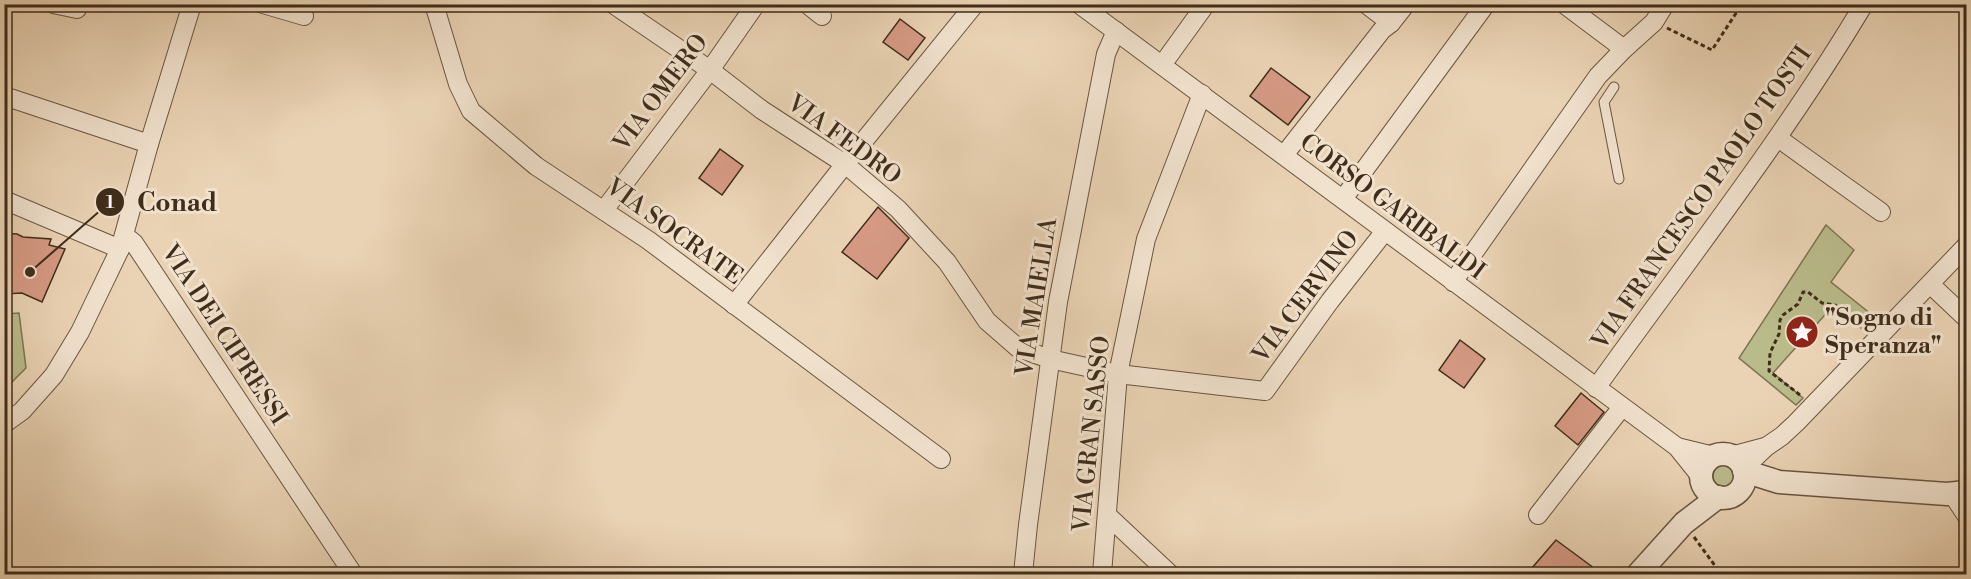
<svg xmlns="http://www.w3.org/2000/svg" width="1971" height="579" font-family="'Libre Bodoni',serif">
<rect width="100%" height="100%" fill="#ead3b4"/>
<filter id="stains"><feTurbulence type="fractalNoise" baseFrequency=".00333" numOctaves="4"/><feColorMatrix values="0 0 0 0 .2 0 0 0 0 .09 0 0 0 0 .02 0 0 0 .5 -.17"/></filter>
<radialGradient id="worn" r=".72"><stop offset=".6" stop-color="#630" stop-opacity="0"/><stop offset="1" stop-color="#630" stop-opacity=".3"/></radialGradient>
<g fill="#babb8b" stroke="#7c7453" stroke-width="1.5">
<path d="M1826 225 1854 250 1831 282 1876 318 1865 331 1832 307 1773 373 1803 398 1796 405 1739 358Z"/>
<path d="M19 313 26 368 9 385 5 377V314Z"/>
<circle cx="1724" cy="476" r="11"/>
</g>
<g fill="#d69a84" stroke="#3f2d1b" stroke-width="1.5">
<path d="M900 19 925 38 908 60 883 42Z"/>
<path d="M1271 68 1310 97 1288 125 1250 96Z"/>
<path d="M720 149 743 166 722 195 699 178Z"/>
<path d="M878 207 909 238 877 279 842 252Z"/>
<path d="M4 233 17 234 23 237 51 239 49 245 65 249 42 302 22 293 4 294Z"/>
<path d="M1460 340 1485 359 1464 388 1439 370Z"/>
<path d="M1581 393 1604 412 1578 445 1555 426Z"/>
<path d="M1556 540 1602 574H1540L1532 568Z"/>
</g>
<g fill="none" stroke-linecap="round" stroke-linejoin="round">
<defs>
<g id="service">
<path d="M1614 87 1604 102 1619 179"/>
<path d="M1948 496 1966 523"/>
</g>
<g id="minor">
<path d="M53 4 77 9 78 4"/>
<path d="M263 4 304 16"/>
<path d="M434 4 458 84 471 111 536 166 648 240 941 459"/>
<path d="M613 4 710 70 762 110 845 164 898 209 947 262 987 321 1018 348 1050 359 1118 374 1265 391 1330 301 1385 231"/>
<path d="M807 4 822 16"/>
<path d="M1079 4 1677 447 1701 477"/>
<path d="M1366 4 1391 23"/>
<path d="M1564 4 1624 49"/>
<path d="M1162 65 1206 4"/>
<path d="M4 96 149 144"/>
<path d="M1778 138 1881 212"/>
<path d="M1284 155 1382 30 1391 23 1406 4"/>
<path d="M1343 199 1486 4"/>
<path d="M4 200 120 249"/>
<path d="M604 210 710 70 756 4"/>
<path d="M124 235 134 243 353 574"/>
<path d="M1453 282 1598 76 1624 49 1654 22 1665 4"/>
<path d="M1930 284 1966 318"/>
<path d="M734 305 845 164 975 4"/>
<path d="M1596 388C1687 261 1784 138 1864 4"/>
<path d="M4 424 22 411 54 375 80 332 120 249 149 144 192 4"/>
<path d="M1677 447 1714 456"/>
<path d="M1731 456 1765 447"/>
<path d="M1743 469 1766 447 1782 436 1796 423 1966 246"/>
<path d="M1107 515 1170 574"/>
<path d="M1538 515 1622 407"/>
<path d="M1023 574 1028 525 1058 302 1106 54 1116 31"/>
<path d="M1102 574 1118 374 1146 239 1202 94"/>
</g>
<g id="tertiary">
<circle cx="1723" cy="476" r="22"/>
<path d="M1744 471 1779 482 1947 494 1966 492"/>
<path d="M1638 574 1684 523 1718 497"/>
</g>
</defs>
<use href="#service" stroke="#6a5641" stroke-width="11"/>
<use href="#minor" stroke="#6a5641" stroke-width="20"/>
<use href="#tertiary" stroke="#6a5641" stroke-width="25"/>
<g stroke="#3f2d1b" stroke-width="3" stroke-dasharray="4.5 3" stroke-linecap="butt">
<path d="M1667 28 1712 50 1742 4"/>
<path d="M1800 395 1769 371 1770 353 1779 334 1780 320 1783 315 1798 304 1803 292H1808L1822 303 1835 305 1865 328"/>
<path d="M1694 537 1721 574"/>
</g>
<use href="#service" stroke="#f1e2ce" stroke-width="9"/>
<use href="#minor" stroke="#f1e2ce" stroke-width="18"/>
<use href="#tertiary" stroke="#f1e2ce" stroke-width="22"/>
</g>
<defs>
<symbol id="sight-disc" viewBox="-11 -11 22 22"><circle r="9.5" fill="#8f2418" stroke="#f1e2ce"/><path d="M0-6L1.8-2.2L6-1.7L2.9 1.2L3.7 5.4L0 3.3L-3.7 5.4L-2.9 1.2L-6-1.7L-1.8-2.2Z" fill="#fff"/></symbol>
</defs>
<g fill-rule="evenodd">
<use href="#sight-disc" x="1783" y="313" width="38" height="38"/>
</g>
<g text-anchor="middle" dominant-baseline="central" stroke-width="6" stroke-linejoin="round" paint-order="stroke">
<g font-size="24" fill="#3f2d1b" stroke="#f1e2ce">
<text transform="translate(661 93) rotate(-53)">VIA OMERO</text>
<text transform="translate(844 140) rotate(36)">VIA FEDRO</text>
<text transform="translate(1702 198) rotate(-55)">VIA FRANCESCO PAOLO TOSTI</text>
<text transform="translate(1392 207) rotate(37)">CORSO GARIBALDI</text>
<text transform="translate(674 232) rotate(36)">VIA SOCRATE</text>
<text transform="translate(1037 297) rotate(-81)">VIA MAIELLA</text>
<text transform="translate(1306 297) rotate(-53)">VIA CERVINO</text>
<text transform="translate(224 335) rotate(57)">VIA DEI CIPRESSI</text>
<text transform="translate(1092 434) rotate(-84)">VIA GRAN SASSO</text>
</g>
<g font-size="24" font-weight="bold" fill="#3f2d1b" stroke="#f1e2ce" text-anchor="start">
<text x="1825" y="318">"Sogno di<tspan x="1825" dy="28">Speranza"</tspan></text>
</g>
</g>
<path fill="none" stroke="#3f2d1b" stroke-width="2" d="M30 272L110 202"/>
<g fill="#3f2d1b" stroke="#f1e2ce" stroke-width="2">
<circle cx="30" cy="272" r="6"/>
<circle cx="110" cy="202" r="15"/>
</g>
<g font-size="18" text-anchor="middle" font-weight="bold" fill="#fff">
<text x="110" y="208">1</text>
</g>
<g font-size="26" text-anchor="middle" font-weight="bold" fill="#3f2d1b" stroke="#f1e2ce" stroke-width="6" stroke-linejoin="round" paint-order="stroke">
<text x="177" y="211">Conad</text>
</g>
<rect width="1971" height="579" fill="none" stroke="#ead3b4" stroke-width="24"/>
<rect x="6" y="6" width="1959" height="567" fill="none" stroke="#3f2d1b" stroke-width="3"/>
<rect x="12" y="12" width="1947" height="555" fill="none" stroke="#3f2d1b" stroke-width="1.5"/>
<rect width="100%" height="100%" filter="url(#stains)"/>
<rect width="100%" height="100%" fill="url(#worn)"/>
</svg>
